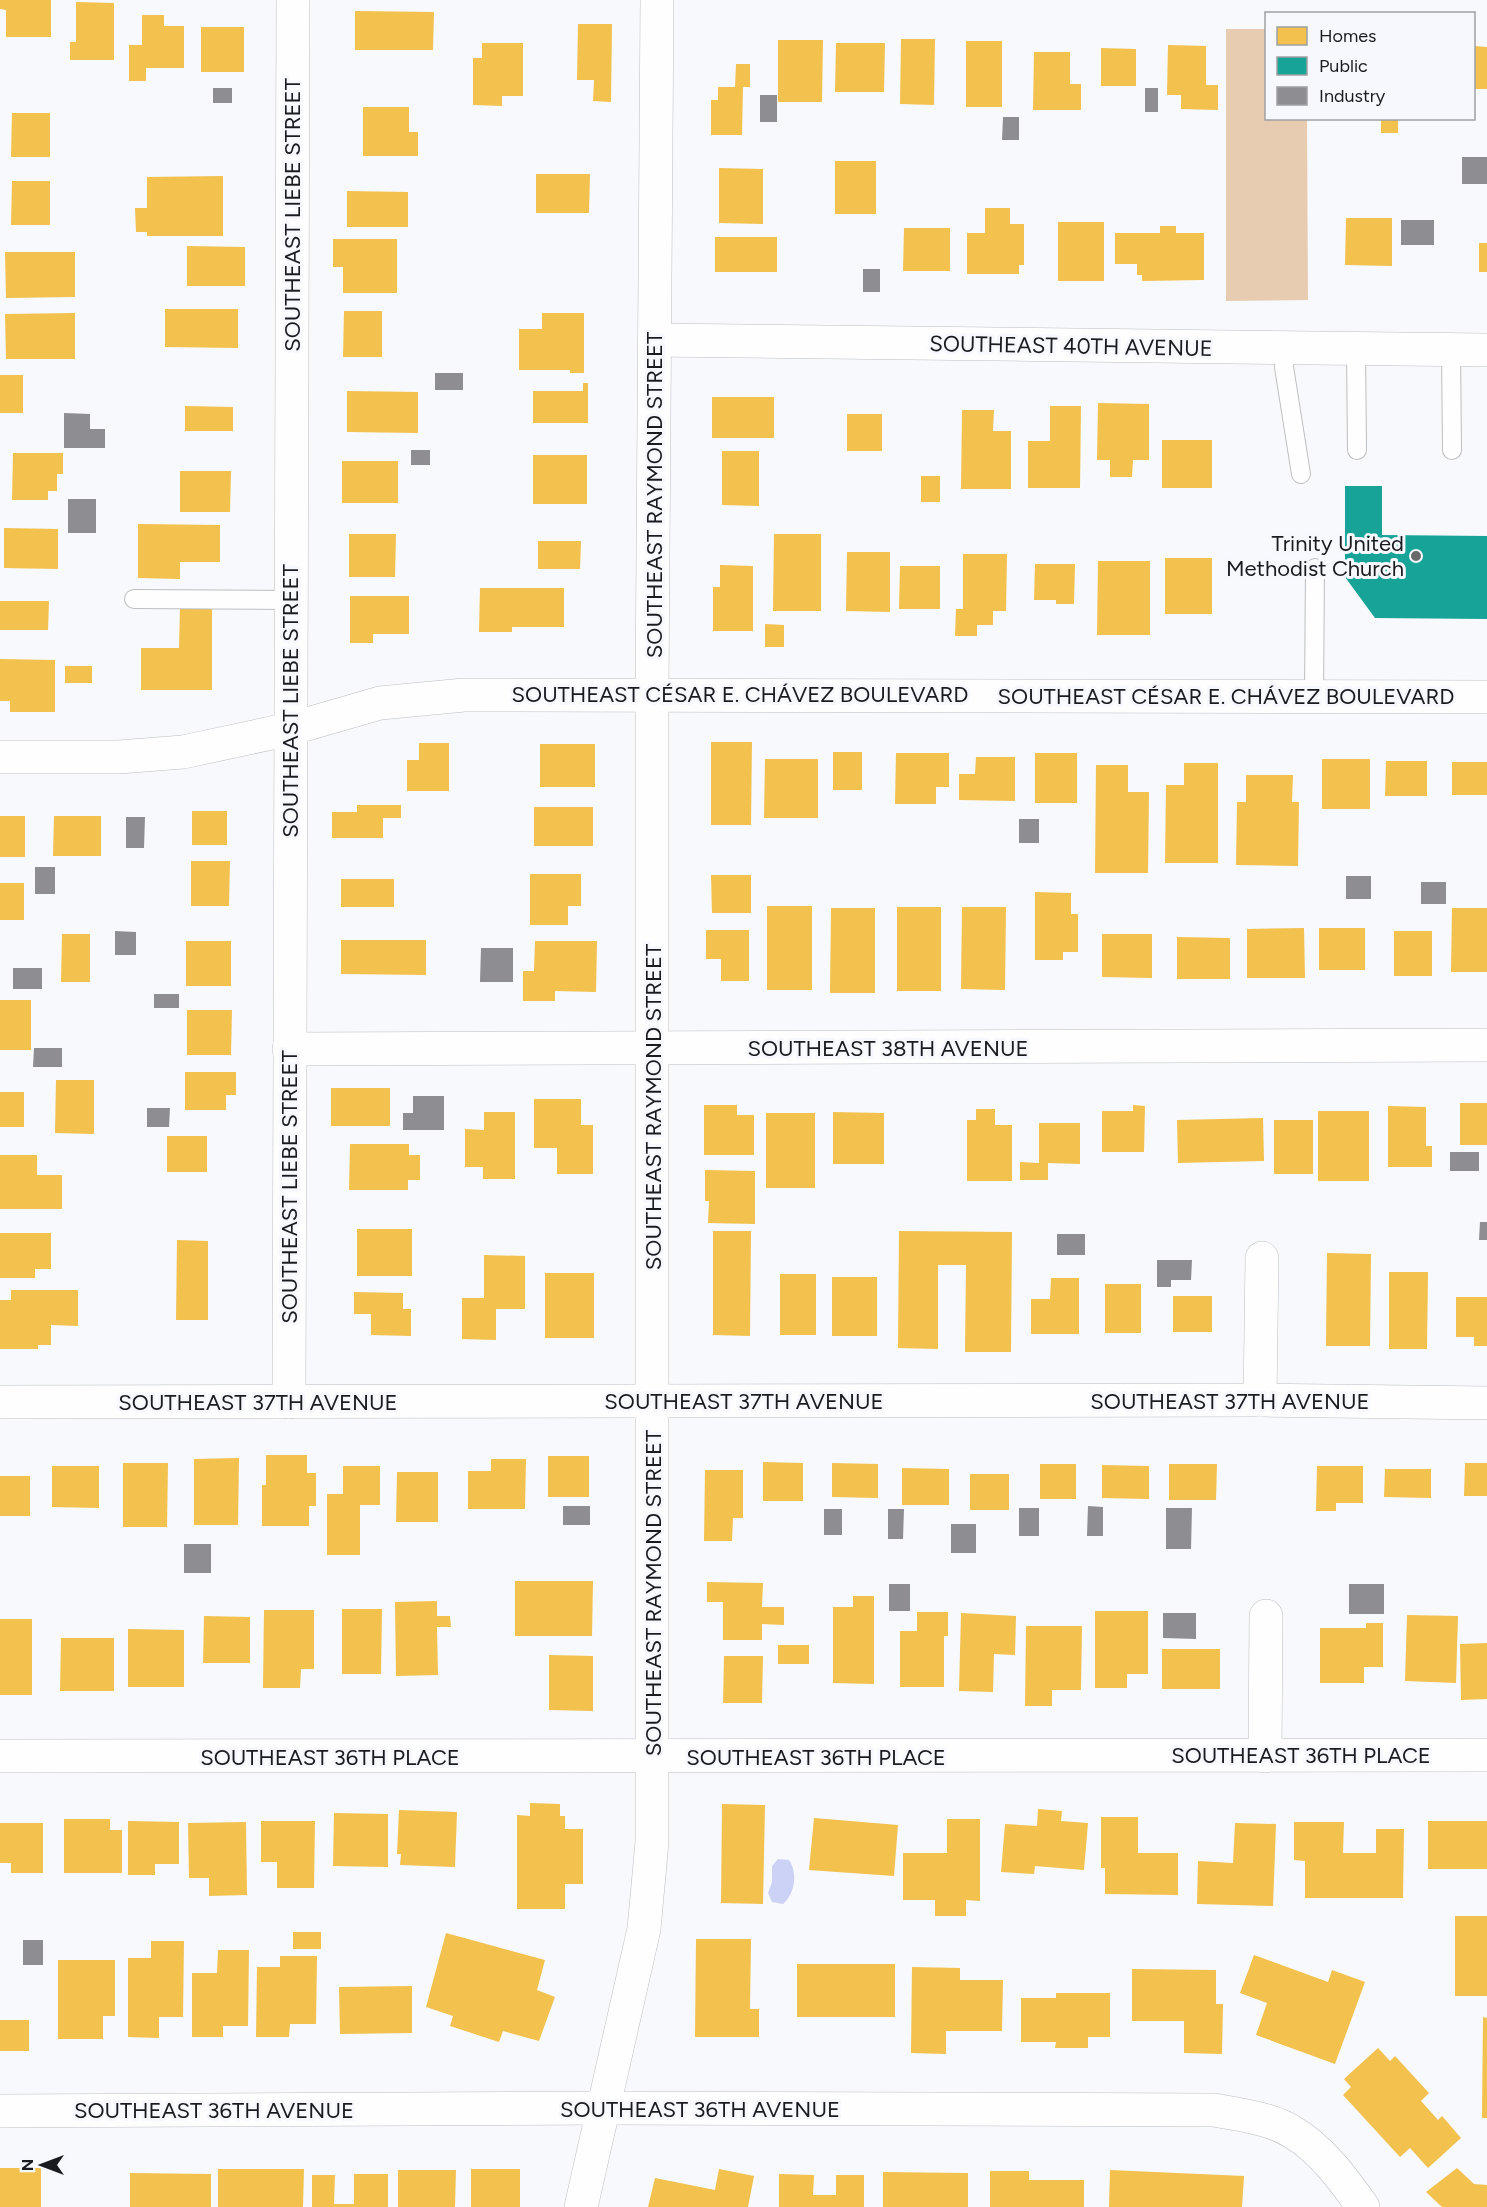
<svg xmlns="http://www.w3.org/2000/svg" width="1487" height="2207" font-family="Figtree,sans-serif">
<rect width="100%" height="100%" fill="#f7f9fc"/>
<path fill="#e8ccb2" d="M1226 29H1266V118L1307 119 1308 300 1226 301Z"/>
<path fill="#ccd2f6" d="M778 1859 789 1860C798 1873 795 1894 783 1904L772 1902 768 1893 772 1882V1866Z"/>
<g fill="#f2c14e">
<path d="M0 0H51V37H6V10L0 9Z"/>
<path d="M76 2 114 3V60H70V42H76Z"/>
<path d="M355 11 434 12 433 50H355Z"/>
<path d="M142 15H164V26H184V68H146V81H129V45H142Z"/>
<path d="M578 24H612L611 102 593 101 594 80H577Z"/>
<rect x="201" y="27" width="43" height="45"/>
<path d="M901 39H935L934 105 900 104Z"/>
<path d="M778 40H823L822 102H778Z"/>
<rect x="966" y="41" width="36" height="66"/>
<path d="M482 43H523V96H502V106L473 105V58H482Z"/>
<path d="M836 43H885L884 92H835Z"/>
<path d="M1168 45 1206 46V85H1218V110L1181 109V95H1167Z"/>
<path d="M1474 46 1487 47V89H1474Z"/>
<path d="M1101 48 1136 49V86H1101Z"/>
<path d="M1034 52H1070V84H1081V110H1033Z"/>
<path d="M736 64H750V87H743L742 135H711V100H718V87H735Z"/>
<path d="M363 107H409V132H418V156H363Z"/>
<path d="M12 113H50V157H11Z"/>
<rect x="1381" y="118" width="17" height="15"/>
<rect x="835" y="161" width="41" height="53"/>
<path d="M719 168 763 169V224L719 223Z"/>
<path d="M536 174H590L589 213H536Z"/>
<path d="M223 176V236H147V232H136L135 208H147V177Z"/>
<path d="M12 181H50V225H11Z"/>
<path d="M347 191 408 192V227H347Z"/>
<path d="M985 208H1010V224H1024V265H1019V274H967V233H985Z"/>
<path d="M1346 218H1392V266L1345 265Z"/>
<rect x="1058" y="222" width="46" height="59"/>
<path d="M1160 226H1176V233H1204V280L1142 281V275H1137V264H1115V233H1160Z"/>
<path d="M904 228H950V271H903Z"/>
<rect x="715" y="237" width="62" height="35"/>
<path d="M333 239H397V293H343V267H333Z"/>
<rect x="1479" y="243" width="8" height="29"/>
<path d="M187 246 245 247V286H187Z"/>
<path d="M5 252H75V297L6 298Z"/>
<path d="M165 309H238V348L165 347Z"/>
<path d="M344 311H382V357H343Z"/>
<path d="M75 313V359H6L5 314Z"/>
<path d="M542 313H584V373H570V370H519V329H542Z"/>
<rect x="0" y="375" width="23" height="38"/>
<path d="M583 383H588V423H533V391H583Z"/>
<path d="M347 391 418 392V433L347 432Z"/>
<rect x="712" y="397" width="62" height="41"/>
<path d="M1098 403 1149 404V460H1133L1132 477H1110V460H1097Z"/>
<path d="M185 406 233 407V431H185Z"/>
<path d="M1050 406H1081L1080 488H1028V441H1050Z"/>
<path d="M962 410H994L993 431H1011V489H961Z"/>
<rect x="847" y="414" width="35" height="37"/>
<rect x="1162" y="440" width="50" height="48"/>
<path d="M722 451H759V506L722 505Z"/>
<path d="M13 453H63V474H57V491H48V500H12Z"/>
<rect x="533" y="455" width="54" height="49"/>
<rect x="342" y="461" width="56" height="42"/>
<path d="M180 471H231L230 512H180Z"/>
<rect x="921" y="476" width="19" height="26"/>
<path d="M138 524 220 525V562H180V579L138 578Z"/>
<path d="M4 528 58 529V569L4 568Z"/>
<path d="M349 534H396L395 577H349Z"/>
<path d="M774 534H821V611H773Z"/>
<path d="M538 541H581L580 569H538Z"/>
<path d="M847 552H890V612L846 611Z"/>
<path d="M963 554H1007L1006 611H993V625H977V636H955L956 609H963Z"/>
<rect x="1165" y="558" width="47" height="56"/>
<path d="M1098 561H1150V635H1097Z"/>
<path d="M1035 564H1075L1074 604H1056V600H1034Z"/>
<path d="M720 565 753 566V631H713V587H720Z"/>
<path d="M900 566H940V609H899Z"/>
<path d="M480 588H564V627H512V632H479Z"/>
<path d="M350 596H409V634H373V643H350Z"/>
<path d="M0 601H49L48 630H0Z"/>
<path d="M180 607H212V690H141V648H179Z"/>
<path d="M765 624 784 625V647H765Z"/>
<path d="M0 659 55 660V712H10V701H0Z"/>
<rect x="65" y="666" width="27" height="17"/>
<path d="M711 742H752L751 825H711Z"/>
<path d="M419 743H449V791H407V760H419Z"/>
<rect x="540" y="744" width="55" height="43"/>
<rect x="833" y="752" width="29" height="38"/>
<path d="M896 753H949V787H936V804H895Z"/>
<rect x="1035" y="753" width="42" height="50"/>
<path d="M976 757H1015V801L959 800V774H975Z"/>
<path d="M765 759H818V818H764Z"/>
<rect x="1322" y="759" width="48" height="50"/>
<path d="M1386 761H1427V796H1385Z"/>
<rect x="1452" y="762" width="35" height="33"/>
<path d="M1184 763H1218V863H1165L1166 785H1184Z"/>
<path d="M1096 765H1128V792H1149L1148 873H1095Z"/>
<path d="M1246 775H1293L1292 802H1299L1298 866 1236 865 1237 802H1246Z"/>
<path d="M357 805H401V818H383V838H332V812H357Z"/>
<rect x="534" y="807" width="59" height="39"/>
<rect x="192" y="811" width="35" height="34"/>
<rect x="0" y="816" width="25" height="41"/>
<path d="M54 816H101V856H53Z"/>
<path d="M191 861H230L229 906H191Z"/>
<path d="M530 874H581V906H568V925H530Z"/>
<path d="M711 875H751V913H712Z"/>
<rect x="341" y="879" width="53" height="28"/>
<rect x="0" y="883" width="24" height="37"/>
<path d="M1035 892 1071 893V914H1078V952H1063V960H1035Z"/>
<rect x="767" y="906" width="45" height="84"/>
<rect x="897" y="907" width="44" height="84"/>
<path d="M962 907H1006L1005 990 961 989Z"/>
<path d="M831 908H875V993H830Z"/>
<path d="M1452 908H1487V972H1451Z"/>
<path d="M1304 928 1305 978H1247V929Z"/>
<rect x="1319" y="928" width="46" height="42"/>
<path d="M706 930H749V981H721V959H706Z"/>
<rect x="1394" y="931" width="38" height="45"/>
<path d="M62 934H90V982H61Z"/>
<path d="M1102 934H1152V978L1102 977Z"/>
<path d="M1177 937 1230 938V979H1177Z"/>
<path d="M341 940H426V975L341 974Z"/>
<rect x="186" y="941" width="45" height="45"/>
<path d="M535 941H597L596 992 555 991V1001H523V971H534Z"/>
<rect x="0" y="1000" width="31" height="50"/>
<path d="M187 1010H232L231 1055H187Z"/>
<path d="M185 1072H236V1095H226V1110H185Z"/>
<path d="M56 1080H94V1134L55 1133Z"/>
<rect x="331" y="1088" width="59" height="38"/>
<rect x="0" y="1092" width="24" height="35"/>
<path d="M534 1099H581V1125H593V1174H557V1148H534Z"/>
<rect x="1460" y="1103" width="27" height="42"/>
<path d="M704 1105H737V1115H754V1155H704Z"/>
<path d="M1133 1105 1145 1106 1144 1152H1102V1111H1133Z"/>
<path d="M1388 1106 1426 1107V1146H1432V1167H1388Z"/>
<path d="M976 1109H995V1125H1012V1181H967V1120H976Z"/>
<rect x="1318" y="1111" width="51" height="70"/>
<path d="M484 1112H515V1179H483V1167H465V1129L484 1130Z"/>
<path d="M833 1112 884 1113V1164H833Z"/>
<rect x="766" y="1113" width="49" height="75"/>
<path d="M1263 1118 1264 1161 1178 1163 1177 1120Z"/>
<rect x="1274" y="1120" width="39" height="54"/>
<path d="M1039 1123H1080V1164L1048 1163V1180H1020V1162L1039 1163Z"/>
<rect x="167" y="1136" width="40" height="36"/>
<path d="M350 1144H409V1155H420V1180H408V1190H349Z"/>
<path d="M0 1155H37V1175H62V1209H0Z"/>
<path d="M705 1170 755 1171V1224L708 1223 709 1201H705Z"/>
<rect x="357" y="1229" width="55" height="47"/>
<path d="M713 1231H751L750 1336 713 1335Z"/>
<path d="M899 1231 1012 1232 1011 1352H965L966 1265H938V1349L898 1348Z"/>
<path d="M0 1233H51V1269H35V1278H0Z"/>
<path d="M177 1240 208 1241V1320H176Z"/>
<path d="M1327 1253 1371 1254 1370 1346H1326Z"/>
<path d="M484 1255 525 1256V1309H496V1340L462 1339V1298H484Z"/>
<path d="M1389 1272H1428L1427 1349H1389Z"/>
<rect x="545" y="1273" width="49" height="65"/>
<rect x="780" y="1274" width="36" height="61"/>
<rect x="832" y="1277" width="45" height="59"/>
<path d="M1051 1278H1079V1334H1031V1299H1050Z"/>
<rect x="1105" y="1284" width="36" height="49"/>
<path d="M11 1290H78V1326L51 1325V1345H38V1349H0V1300H11Z"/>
<path d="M354 1292 403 1293V1309H411V1336L371 1335V1314H354Z"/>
<rect x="1173" y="1296" width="39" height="36"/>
<path d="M1456 1297H1487V1346H1474V1337H1456Z"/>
<path d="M266 1455H307V1473H316V1506H309V1526H262V1485H266Z"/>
<rect x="548" y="1456" width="41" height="41"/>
<path d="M239 1458 238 1525H194V1459Z"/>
<path d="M491 1459H526L525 1509H468V1471H491Z"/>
<path d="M763 1462 803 1463V1501H763Z"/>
<path d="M123 1463H168L167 1527H123Z"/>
<path d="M832 1463 878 1464V1498L832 1497Z"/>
<path d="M1465 1463H1487V1496H1464Z"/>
<rect x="1040" y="1464" width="36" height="35"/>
<path d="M1169 1464H1217L1216 1500H1169Z"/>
<path d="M1102 1465 1149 1466V1499L1102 1498Z"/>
<path d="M52 1466H99V1508L52 1507Z"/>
<path d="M343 1466H380V1505H360V1555H327V1494H343Z"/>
<path d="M1317 1466H1363V1503H1336V1511H1316Z"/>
<path d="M902 1468 949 1469V1505H902Z"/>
<path d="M1385 1469H1431V1498L1384 1497Z"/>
<path d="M705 1470H743V1518H733L732 1541H704Z"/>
<path d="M397 1472H438V1522H396Z"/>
<rect x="970" y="1474" width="39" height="36"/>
<rect x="0" y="1476" width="30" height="40"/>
<path d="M515 1581H593L592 1636H515Z"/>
<path d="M707 1582 763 1583 762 1607H784V1625L762 1624V1640H723V1602H707Z"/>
<path d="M853 1596H874V1684L833 1683V1607H853Z"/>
<path d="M437 1601V1616H450L451 1627H437L438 1675 396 1676 395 1602Z"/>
<path d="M342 1609H382L381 1674H342Z"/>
<path d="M264 1610H314V1669H301L300 1688H263Z"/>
<path d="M1095 1611H1148V1674H1127V1688H1095Z"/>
<path d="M917 1612H948V1636H944V1687H900V1631H917Z"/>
<path d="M961 1613 1016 1616 1015 1655 994 1654 993 1692 959 1691Z"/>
<path d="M1407 1615 1458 1616 1456 1683 1405 1681Z"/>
<path d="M204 1616 250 1617V1663H203Z"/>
<rect x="0" y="1619" width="32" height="76"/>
<path d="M1366 1623H1383V1667H1364V1683H1320V1628H1366Z"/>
<path d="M1026 1626H1082L1081 1690H1052V1706H1025Z"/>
<path d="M128 1629 184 1630V1687H128Z"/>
<path d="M61 1638H114V1691H60Z"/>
<path d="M1487 1643V1699L1461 1700 1460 1644Z"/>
<rect x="778" y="1645" width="31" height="19"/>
<rect x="1162" y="1649" width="58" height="40"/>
<path d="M549 1655 593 1656V1711L549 1710Z"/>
<path d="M724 1656H763L762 1703H723Z"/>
<path d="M530 1803 560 1804V1816H565V1829H583V1884H565V1909H517V1815L530 1816Z"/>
<path d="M722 1804 765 1805 763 1904 721 1903Z"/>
<path d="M1038 1809 1062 1811 1061 1821 1088 1823 1084 1870 1035 1866 1034 1874 1001 1872 1005 1824 1037 1826Z"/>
<path d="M399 1810 457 1812 455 1867 400 1865 401 1854H397Z"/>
<path d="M334 1813 388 1814V1867L333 1866Z"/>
<path d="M1101 1817H1138V1853H1178V1895L1105 1894V1868H1101Z"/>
<path d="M814 1818 898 1825 894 1876 809 1870Z"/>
<path d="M64 1819H110V1830H122V1873H64Z"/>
<path d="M947 1819H980V1901L966 1900V1916H935V1900H903V1853H947Z"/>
<path d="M128 1821 179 1822V1864H155V1875H128Z"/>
<path d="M261 1821H315L314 1888H277V1862H261Z"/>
<rect x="1428" y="1821" width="59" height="48"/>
<path d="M246 1822 247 1895 209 1896V1878H189L188 1823Z"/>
<path d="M1294 1822H1344L1343 1853H1376V1829H1404L1403 1898H1305V1861L1294 1860Z"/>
<path d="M0 1823H43V1873H11V1863H0Z"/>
<path d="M1235 1823 1276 1824 1273 1906 1197 1904 1198 1861 1233 1863Z"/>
<rect x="1455" y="1916" width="32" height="80"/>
<rect x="293" y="1932" width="28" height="17"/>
<path d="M446 1933 545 1960 537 1990 555 1997 539 2041 503 2031 499 2042 450 2026 453 2016 426 2007Z"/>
<path d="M696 1939H751L750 2009H759V2037H695Z"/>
<path d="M151 1941H184L183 2017H159V2038L128 2037V1958H151Z"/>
<path d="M218 1950H249L248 2026H223V2037H192V1973H217Z"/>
<path d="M1254 1955 1328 1982 1332 1970 1365 1982 1335 2064 1256 2035 1267 2003 1240 1993Z"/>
<path d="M280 1956H317L316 2024H290L289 2037H256L257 1967H280Z"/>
<path d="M58 1960H115V2016H103V2039H58Z"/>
<rect x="797" y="1964" width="98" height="53"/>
<path d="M912 1967 960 1968V1980H1003L1002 2031H946V2054L911 2053Z"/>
<path d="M1132 1969 1216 1970V2004H1223L1222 2054 1184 2053V2021H1132Z"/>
<path d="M412 1986V2033L340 2034 339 1987Z"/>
<path d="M1056 1993H1110V2037H1088V2048H1055L1056 2042H1021V1998H1056Z"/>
<path d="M1483 2017 1487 2018V2118H1482Z"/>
<rect x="0" y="2020" width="29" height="31"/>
<path d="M1378 2048 1390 2061 1395 2056 1429 2093 1421 2101 1438 2120 1442 2116 1461 2138 1428 2168 1410 2148 1400 2157 1343 2095 1351 2087 1344 2079Z"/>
<rect x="0" y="2168" width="41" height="39"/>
<path d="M1457 2168 1474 2184 1487 2185V2207H1442L1426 2192Z"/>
<path d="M218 2169H304L303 2207H218Z"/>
<rect x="471" y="2169" width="49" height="38"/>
<path d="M719 2169 754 2176 748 2207H648L655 2178 715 2190Z"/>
<path d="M398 2170H456L455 2207H398Z"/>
<path d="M1110 2170 1244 2176 1242 2207H1109Z"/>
<path d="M990 2171H1029V2180H1084V2207H990Z"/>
<path d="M883 2172 968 2173V2207H883Z"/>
<path d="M130 2173 211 2174V2207H130Z"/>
<path d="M354 2174H388V2207H312V2175H335L334 2204H354Z"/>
<path d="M779 2174 814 2175 813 2195H836V2175H864V2207H779Z"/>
</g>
<path fill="#17a398" d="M1345 486H1382V535L1487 536V619L1375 618 1345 577Z"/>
<g fill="#8d8d92">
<rect x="213" y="88" width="19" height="15"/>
<rect x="1145" y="88" width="13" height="24"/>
<rect x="760" y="95" width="17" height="27"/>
<path d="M1003 117H1019V140H1002Z"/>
<rect x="1462" y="157" width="25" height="27"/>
<rect x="1401" y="220" width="33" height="25"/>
<rect x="863" y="269" width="17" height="23"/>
<rect x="435" y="373" width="28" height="17"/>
<path d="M64 413 90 414V429H105V448H64Z"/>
<rect x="411" y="450" width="19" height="15"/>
<rect x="68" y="499" width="28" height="34"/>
<path d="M126 817H145L144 848H126Z"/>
<rect x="1019" y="819" width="20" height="24"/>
<rect x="35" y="867" width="20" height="27"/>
<rect x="1346" y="876" width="25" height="23"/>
<rect x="1421" y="882" width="25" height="22"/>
<path d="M115 931 136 932V955H115Z"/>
<path d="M481 948H513V982H480Z"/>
<rect x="13" y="968" width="29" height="21"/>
<rect x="154" y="994" width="25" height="14"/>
<path d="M34 1048H62V1067H33Z"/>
<path d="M413 1096H444V1130H403V1113H413Z"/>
<path d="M147 1108H170L169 1127H147Z"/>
<rect x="1450" y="1152" width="29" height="19"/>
<path d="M1480 1222H1487V1240H1479Z"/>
<rect x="1057" y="1234" width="28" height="21"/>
<path d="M1157 1260H1192L1191 1280H1171V1287H1157Z"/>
<rect x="563" y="1506" width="27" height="19"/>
<path d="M1088 1506 1103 1507V1536H1087Z"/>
<rect x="1019" y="1508" width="20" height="28"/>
<path d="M1166 1508H1192L1191 1549H1166Z"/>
<rect x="824" y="1509" width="18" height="26"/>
<path d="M888 1509H904L903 1539H888Z"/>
<rect x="951" y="1524" width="25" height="29"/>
<rect x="184" y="1544" width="27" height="29"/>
<rect x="889" y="1584" width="21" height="27"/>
<rect x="1349" y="1584" width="35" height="30"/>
<path d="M1163 1613H1196V1639L1163 1638Z"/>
<rect x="23" y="1940" width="20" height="25"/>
</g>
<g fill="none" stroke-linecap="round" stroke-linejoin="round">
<defs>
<g id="service">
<path d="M1285 349 1284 367 1301 474"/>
<path d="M1356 350 1357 450"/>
<path d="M1451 350 1452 450"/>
<path d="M134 599 290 600"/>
<path d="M1314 695 1315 568"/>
</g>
<g id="minor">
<path d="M655 340 1487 350"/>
<path d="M289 1049 1487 1045"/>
<path d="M1260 1400 1262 1258"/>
<path d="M0 1402 1260 1400 1487 1403"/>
<path d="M289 1402 293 0"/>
<path d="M0 1756 1487 1755"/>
<path d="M1265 1756 1266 1616"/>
<path d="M0 2111 604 2108 1214 2110C1240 2115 1271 2118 1294 2133 1322 2150 1344 2180 1363 2207"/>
<path d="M581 2207 644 1929 652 1842V693L657 0"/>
</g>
<path id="secondary" d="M0 757H119L183 752 290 729 380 703 464 695 1487 697"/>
</defs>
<use href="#service" stroke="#bcbec1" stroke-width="20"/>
<use href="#minor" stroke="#bcbec1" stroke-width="34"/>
<use href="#secondary" stroke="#bcbec1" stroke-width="34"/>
<use href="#service" stroke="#fefeff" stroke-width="18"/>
<use href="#minor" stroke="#fefeff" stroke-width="33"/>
<use href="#secondary" stroke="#fefeff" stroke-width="33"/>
</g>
<circle fill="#67696c" stroke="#f6f8fd" stroke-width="2" cx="1416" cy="556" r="6"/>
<g text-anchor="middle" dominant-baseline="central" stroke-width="6" stroke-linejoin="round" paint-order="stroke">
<g font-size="22" fill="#1a1b1f" stroke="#f6f8fd">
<text transform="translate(292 215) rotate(-90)">SOUTHEAST LIEBE STREET</text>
<text transform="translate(1071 346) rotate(1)">SOUTHEAST 40TH AVENUE</text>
<text transform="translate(654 495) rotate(-90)">SOUTHEAST RAYMOND STREET</text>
<text x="740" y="694">SOUTHEAST CÉSAR E. CHÁVEZ BOULEVARD</text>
<text x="1226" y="696">SOUTHEAST CÉSAR E. CHÁVEZ BOULEVARD</text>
<text transform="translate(290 701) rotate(-90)">SOUTHEAST LIEBE STREET</text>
<text x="888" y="1048">SOUTHEAST 38TH AVENUE</text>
<text transform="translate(653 1107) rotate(-90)">SOUTHEAST RAYMOND STREET</text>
<text transform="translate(289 1187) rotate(-90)">SOUTHEAST LIEBE STREET</text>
<text x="744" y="1401">SOUTHEAST 37TH AVENUE</text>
<text x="1230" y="1401">SOUTHEAST 37TH AVENUE</text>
<text x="258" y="1402">SOUTHEAST 37TH AVENUE</text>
<text transform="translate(653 1593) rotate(-90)">SOUTHEAST RAYMOND STREET</text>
<text x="1301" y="1755">SOUTHEAST 36TH PLACE</text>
<text x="330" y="1757">SOUTHEAST 36TH PLACE</text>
<text x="816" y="1757">SOUTHEAST 36TH PLACE</text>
<text x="700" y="2109">SOUTHEAST 36TH AVENUE</text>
<text x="214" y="2110">SOUTHEAST 36TH AVENUE</text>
</g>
<g font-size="22" fill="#1a1b1f" stroke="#f6f8fd" text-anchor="end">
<text x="1404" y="543">Trinity United<tspan x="1404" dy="25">Methodist Church</tspan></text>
</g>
</g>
<rect x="1265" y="12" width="210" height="108" fill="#f6f8fd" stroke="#9ea0a4" stroke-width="1.5"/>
<rect x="1277" y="27" width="30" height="18" fill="#f2c14e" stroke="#9ea0a4" stroke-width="1.5"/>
<text x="1319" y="42" font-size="18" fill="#1a1b1f">Homes</text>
<rect x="1277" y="57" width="30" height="18" fill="#17a398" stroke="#9ea0a4" stroke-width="1.5"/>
<text x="1319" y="72" font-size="18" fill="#1a1b1f">Public</text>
<rect x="1277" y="87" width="30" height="18" fill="#8d8d92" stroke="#9ea0a4" stroke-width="1.5"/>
<text x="1319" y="102" font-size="18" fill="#1a1b1f">Industry</text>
<g transform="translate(42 2165) rotate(270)" stroke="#f6f8fd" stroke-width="4.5" paint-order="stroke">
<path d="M0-4.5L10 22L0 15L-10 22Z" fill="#1a1b1f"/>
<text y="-9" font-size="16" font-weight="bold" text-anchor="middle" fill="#1a1b1f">N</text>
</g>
</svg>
